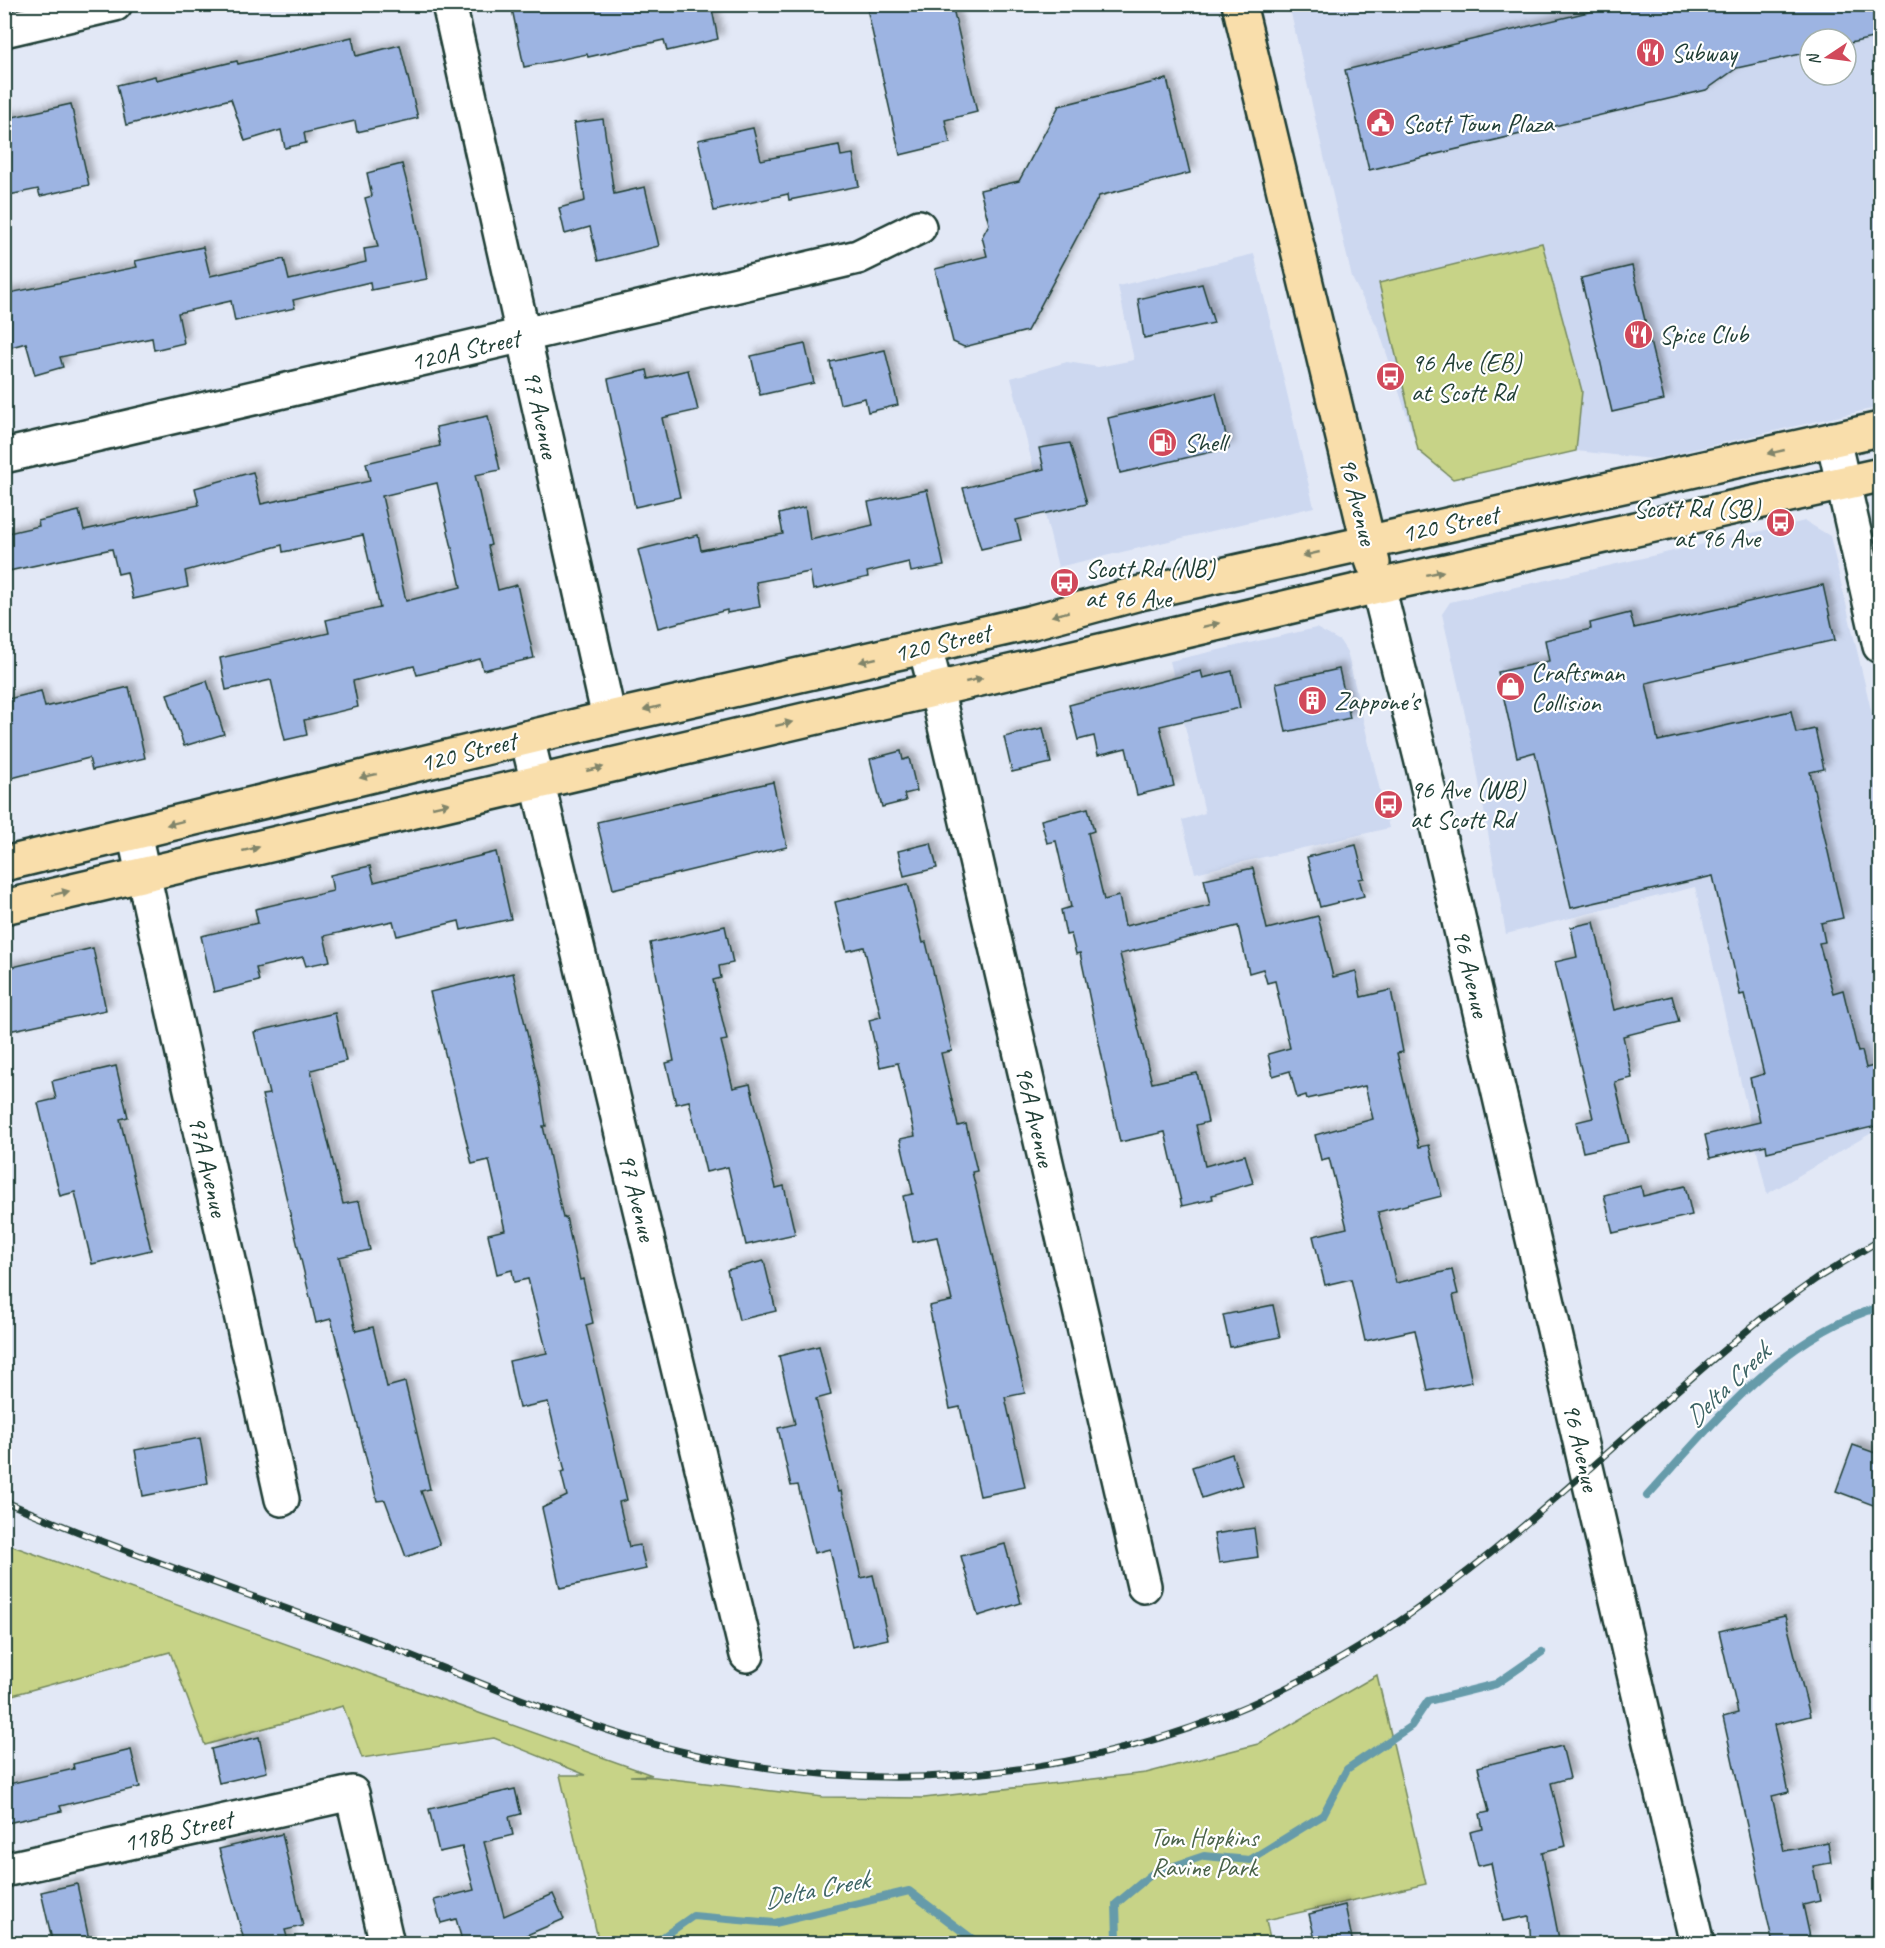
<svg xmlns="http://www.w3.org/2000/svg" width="1885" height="1948" font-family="Caveat,sans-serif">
<defs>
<filter id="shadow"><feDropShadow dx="5.5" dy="-5.5" stdDeviation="3" flood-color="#0004"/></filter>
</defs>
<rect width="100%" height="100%" fill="#e2e8f6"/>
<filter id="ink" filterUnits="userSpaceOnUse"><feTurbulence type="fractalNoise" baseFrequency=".0167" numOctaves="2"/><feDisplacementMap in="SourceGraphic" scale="12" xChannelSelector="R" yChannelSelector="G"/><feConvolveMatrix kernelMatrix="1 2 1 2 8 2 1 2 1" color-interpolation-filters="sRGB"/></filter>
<g filter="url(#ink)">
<g fill="#cdd8f0" fill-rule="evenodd">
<path d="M1289 5H1880V407L1652 459 1576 451 1453 479 1418 450 1379 330 1352 278ZM1810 39H1846V75H1810Z"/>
<path d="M1254 254 1314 507 1058 567 1011 378 1067 362 1098 367 1134 360 1118 286Z"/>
<path d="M1805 521 1830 536 1880 748V1128L1767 1194 1695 887 1506 934 1474 754 1442 614 1450 602Z"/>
<path d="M1316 628 1340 641 1347 652 1389 828 1195 873 1182 820 1205 813 1170 661Z"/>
</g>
<g fill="#c7d387" stroke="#73885e" stroke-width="1.5">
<path d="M1542 243 1582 391 1576 451 1453 479 1418 450 1379 283Z"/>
<path d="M4 1543 652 1775 630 1776 655 1777 823 1797 924 1798 1146 1773 1258 1744 1377 1675 1426 1884 1266 1920 1271 1943H599L560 1775H586L494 1738 362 1758 343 1706 205 1745 170 1652 5 1697Z"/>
</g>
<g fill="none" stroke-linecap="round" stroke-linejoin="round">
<g stroke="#669baa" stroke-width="8">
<path d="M1647 1496C1714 1423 1781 1336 1880 1307"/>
<path d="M653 1944 693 1916 775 1923 909 1891 979 1944"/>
<path d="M1112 1944 1117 1938 1116 1904 1153 1873 1204 1856 1250 1860 1323 1815 1347 1769 1411 1726 1428 1701 1496 1684 1542 1652"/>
</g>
</g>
<g fill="#9db4e2" stroke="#1f3d34" stroke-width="1.5" fill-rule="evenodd" filter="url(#shadow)">
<path d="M511 4H711L718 39 667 51 664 40 588 57 587 54 524 67Z"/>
<path d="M866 4H952L977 112 945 120 950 143 900 155Z"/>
<path d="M1622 4H1881V36L1846 44V39H1810V52L1737 68 1706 90 1369 170 1345 70Z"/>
<path d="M352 37 356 56 400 45 418 118 357 132 355 121 304 133 306 143 285 148 281 130 245 141 231 99 126 125 117 85 155 76 156 80 237 61 238 64Z"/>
<path d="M1167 79 1190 173 1099 196 1027 331 964 347 953 342 935 269 987 256 982 237 989 224 980 190 1019 181 1059 106Z"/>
<path d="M71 104 89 185 40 196 38 189 4 196V119Z"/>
<path d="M603 119 614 194 645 187 659 246 598 261 590 227 565 234 559 208 585 201 574 123Z"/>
<path d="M753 128 761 160 839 145 841 156 853 154 859 186 789 200 788 194 714 211 698 140Z"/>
<path d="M402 164 415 214 427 279 371 290 370 282 293 300 295 308 235 321 231 301 178 313 184 343 154 350 152 338 60 357 63 367 35 375 26 343 4 349V294L137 267 135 261 203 247 210 276 284 259 289 280 366 262 364 249 378 247 365 198 372 196 367 173Z"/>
<path d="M1632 266 1664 400 1612 412 1581 278Z"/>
<path d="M1202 284 1214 323 1144 338 1138 299Z"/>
<path d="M805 344 814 383 760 395 751 356Z"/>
<path d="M885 350 898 405 868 412 865 398 840 404 830 362Z"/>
<path d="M647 370 649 379 688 370 698 410 662 418 680 497 635 507 608 379Z"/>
<path d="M1216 393 1229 448 1120 473 1108 418Z"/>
<path d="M488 416 500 470 475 475 491 545 488 546 498 590 517 585 534 658 483 670 480 659 417 675 414 666 353 681 358 707 304 720 307 735 285 740 271 680 226 690 220 658 329 633 326 620 380 608 363 535 283 552 282 545 185 571 188 587 133 599 127 572 118 574 112 549 4 572V534L39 526 38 521 79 511 84 530 199 505 195 488 253 472 261 504 370 481 366 463 440 446 436 427ZM437 483 461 587 406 601 382 496Z"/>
<path d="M1070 443 1087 504 1016 520 1021 540 981 549 963 488 1044 469 1039 448Z"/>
<path d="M927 490 944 566 911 572 909 562 867 572 868 577 813 590 810 572 756 582 760 607 727 613V610L658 628 638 550 698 535 701 550 783 534 779 514 805 507 810 540 873 525 868 502Z"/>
<path d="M1823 585 1835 640 1646 683 1658 741 1791 711 1796 733 1815 729 1824 769 1810 772 1843 918 1821 923 1825 942 1819 943 1833 993 1843 990 1858 1052 1862 1051 1866 1068 1881 1064V1125L1767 1152 1766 1145 1710 1158 1705 1135 1760 1122 1750 1078 1764 1074 1744 994 1740 995 1713 876 1571 908 1535 752 1517 757 1498 672 1549 661 1545 640 1591 629 1590 623 1630 613 1634 628Z"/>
<path d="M1339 669 1350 718 1286 732 1276 683Z"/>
<path d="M1201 671 1203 678 1232 671 1240 708 1160 726 1174 786 1137 795 1126 748 1098 755 1094 736 1078 740 1069 705Z"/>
<path d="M207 681 224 734 184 746 167 694Z"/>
<path d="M129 687 145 758 92 770 89 758 4 780V700L41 691 45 707Z"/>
<path d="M1043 728 1051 763 1012 772 1004 737Z"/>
<path d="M901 751 903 760 909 758 917 791 904 794 906 801 882 807 870 759Z"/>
<path d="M773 782 787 847 613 889 597 822Z"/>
<path d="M1088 808 1094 831 1088 833 1104 900 1119 896 1125 926 1210 906 1204 879 1253 868 1267 929 1318 916 1333 977 1356 971 1361 997 1391 990 1403 1052 1397 1053 1419 1147 1429 1145 1442 1196 1378 1212 1396 1283 1452 1270 1458 1294 1453 1295 1472 1382 1428 1391 1415 1330 1365 1341 1351 1279 1325 1285 1313 1236 1347 1228 1329 1158 1321 1160 1315 1135 1373 1119 1365 1086 1307 1099 1306 1095 1297 1098 1290 1071 1273 1076 1268 1054 1290 1048 1275 981 1267 983 1263 969 1249 973 1238 926 1120 954 1152 1083 1197 1073 1208 1122 1196 1125 1205 1166 1245 1155 1253 1183 1212 1195 1213 1199 1182 1206 1165 1132 1120 1142 1080 953 1076 954 1071 934 1066 935 1061 910 1071 907 1056 841 1047 843 1041 820Z"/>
<path d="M931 843 937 868 904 876 898 851Z"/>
<path d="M1356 845 1364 878 1359 879 1364 896 1320 907 1307 857Z"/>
<path d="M496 852 511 919 461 930 459 921 397 936 393 921 324 936 330 961 306 966 303 957 256 968 259 981 214 992 201 936 258 923 255 909 333 891 330 875 370 866 374 882Z"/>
<path d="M908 884 923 943 926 942 952 1051 941 1053 958 1126 966 1124 977 1171 972 1172 1025 1393 1005 1397 1025 1487 980 1496 960 1407 950 1409 929 1306 952 1301 937 1237 913 1242 903 1196 913 1194 900 1139 915 1136 898 1063 880 1067 869 1020 881 1017 864 947 847 951 835 902Z"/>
<path d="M1594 922 1614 1010 1672 996 1679 1022 1623 1036 1632 1078 1615 1082 1629 1142 1583 1152 1576 1122 1593 1118 1555 962 1577 957 1571 927Z"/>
<path d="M725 926 733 963 719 966 721 978 713 980 727 1040 721 1041 733 1088 750 1084 776 1188 784 1186 795 1234 746 1245 728 1167 706 1172 689 1101 676 1104 666 1063 674 1061 650 943Z"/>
<path d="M93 948 106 1010 4 1032V969Z"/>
<path d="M513 973 539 1084 546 1126H543L563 1218 566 1217 580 1280 583 1279 593 1323 586 1325 627 1500 619 1502 629 1547 640 1545 646 1569 560 1588 542 1508 567 1496 561 1472 565 1471 548 1402 519 1408 509 1361 547 1353 528 1279 514 1282 512 1270 497 1274 488 1234 505 1230 489 1160 472 1164 430 992Z"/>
<path d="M335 1013 346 1061 311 1070 343 1204 359 1201 370 1250 339 1257 356 1331 373 1327 387 1387 405 1382 430 1489 421 1491 440 1545 406 1557 385 1500 377 1501 331 1319 316 1323 262 1095 269 1094 254 1032Z"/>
<path d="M116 1066 128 1117 120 1119 151 1250 92 1264 75 1192 60 1196 38 1103 56 1099 52 1081Z"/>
<path d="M1641 1186 1643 1196 1685 1186 1692 1215 1613 1233 1604 1195Z"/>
<path d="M764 1261 776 1311 739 1320 727 1270Z"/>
<path d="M1273 1305 1280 1337 1230 1347 1223 1315Z"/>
<path d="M819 1346 831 1395 816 1399 838 1492 841 1491 861 1578 873 1575 888 1639 852 1647 830 1549 814 1553 798 1485 791 1486 778 1428 795 1424 779 1356Z"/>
<path d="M200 1438 208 1483 143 1496 135 1450Z"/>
<path d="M1853 1445 1881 1455V1508L1836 1491Z"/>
<path d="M1232 1454 1242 1485 1202 1498 1192 1467Z"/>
<path d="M1254 1528 1258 1557 1219 1563 1214 1534Z"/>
<path d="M1005 1544 1021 1603 978 1616 961 1556Z"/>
<path d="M1785 1616 1810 1716 1774 1725 1789 1792 1772 1796 1784 1851 1828 1842 1831 1863 1813 1866 1820 1901 1803 1905 1810 1937 1773 1944 1723 1717 1738 1713 1719 1631Z"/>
<path d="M259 1737 267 1772 219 1783 211 1749Z"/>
<path d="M1562 1746 1570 1778 1551 1783 1566 1846 1542 1852 1560 1944H1531L1529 1916 1503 1921 1491 1863 1478 1866 1470 1832 1483 1829 1480 1814 1489 1812 1478 1767Z"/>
<path d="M131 1750 140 1787 60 1806 62 1811 7 1823 4 1785 74 1769 73 1764Z"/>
<path d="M515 1789 521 1814 509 1817 513 1835 484 1842 504 1916 553 1894 564 1919 506 1944H463L456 1919 441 1923 434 1900 474 1890 462 1847 439 1852 429 1809Z"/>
<path d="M282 1834 303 1926 285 1930 289 1944H245L219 1849Z"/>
<path d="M77 1884 90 1944H53L41 1892Z"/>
<path d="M1345 1905 1353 1944H1316L1309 1914Z"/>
</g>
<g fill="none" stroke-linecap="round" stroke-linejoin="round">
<defs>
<g id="minor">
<path d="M449 4 609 718"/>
<path d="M4 30 115 4"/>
<path d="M1833 439 1880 646"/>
<path d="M4 456 858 257 919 227"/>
<path d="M1378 586 1422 762 1697 1944"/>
<path d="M925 647 941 709 1144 1586"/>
<path d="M527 738 747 1655"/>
<path d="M134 833 282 1499"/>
<path d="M4 1870 352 1793 387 1944"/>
</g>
<g id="major">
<path d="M1239 4 1373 563"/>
<path d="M4 864 609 718 1029 623 1136 594 1880 429"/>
<path d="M4 907 1378 586 1880 475"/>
</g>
</defs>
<use href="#minor" stroke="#1f3d34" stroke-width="38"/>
<use href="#major" stroke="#1f3d34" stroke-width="38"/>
<use href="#minor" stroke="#fff" stroke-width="33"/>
<use href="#major" stroke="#f9deab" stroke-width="33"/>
<defs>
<path id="rail" d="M4 1501C127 1555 257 1596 382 1644 488 1685 595 1734 707 1757 922 1803 1152 1770 1343 1657 1502 1564 1628 1425 1771 1311L1816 1279 1880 1240"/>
</defs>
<use href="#rail" stroke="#1f3d34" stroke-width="7"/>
<use href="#rail" stroke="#fff" stroke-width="4.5" stroke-dasharray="14" stroke-linecap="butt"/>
</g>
<defs><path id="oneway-solid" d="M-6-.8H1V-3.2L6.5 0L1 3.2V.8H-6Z" transform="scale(1.5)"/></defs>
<g fill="#81856a">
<use href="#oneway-solid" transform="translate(1776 452) rotate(167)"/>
<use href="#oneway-solid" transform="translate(1311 554) rotate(167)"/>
<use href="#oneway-solid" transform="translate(1435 573) rotate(-12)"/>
<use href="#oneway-solid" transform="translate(1060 614) rotate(165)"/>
<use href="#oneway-solid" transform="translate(1211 625) rotate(-13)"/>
<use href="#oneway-solid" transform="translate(868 660) rotate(167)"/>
<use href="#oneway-solid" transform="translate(974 680) rotate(-13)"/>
<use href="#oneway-solid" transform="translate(652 708) rotate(167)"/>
<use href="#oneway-solid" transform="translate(784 724) rotate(-13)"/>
<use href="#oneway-solid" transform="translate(595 769) rotate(-13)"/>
<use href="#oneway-solid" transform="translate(368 776) rotate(167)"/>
<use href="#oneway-solid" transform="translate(441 805) rotate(-13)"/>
<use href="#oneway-solid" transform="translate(175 823) rotate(166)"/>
<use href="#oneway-solid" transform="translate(251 849) rotate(-13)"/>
<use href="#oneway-solid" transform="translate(61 893) rotate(-14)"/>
</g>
</g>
<defs>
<symbol id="restaurant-disc" viewBox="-11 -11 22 22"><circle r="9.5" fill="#d1495b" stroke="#fff"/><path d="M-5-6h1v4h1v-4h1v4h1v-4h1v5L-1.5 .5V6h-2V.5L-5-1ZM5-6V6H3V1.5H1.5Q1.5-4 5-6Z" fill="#fff"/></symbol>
<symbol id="civic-disc" viewBox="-11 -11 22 22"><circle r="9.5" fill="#d1495b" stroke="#fff"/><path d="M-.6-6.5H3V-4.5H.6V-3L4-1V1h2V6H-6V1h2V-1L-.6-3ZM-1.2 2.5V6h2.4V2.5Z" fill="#fff"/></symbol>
<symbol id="bus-disc" viewBox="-11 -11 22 22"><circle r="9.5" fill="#d1495b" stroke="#fff"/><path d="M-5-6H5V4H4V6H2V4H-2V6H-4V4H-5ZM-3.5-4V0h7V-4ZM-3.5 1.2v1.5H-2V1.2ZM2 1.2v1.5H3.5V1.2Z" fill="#fff"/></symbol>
<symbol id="fuel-disc" viewBox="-11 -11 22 22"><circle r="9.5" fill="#d1495b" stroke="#fff"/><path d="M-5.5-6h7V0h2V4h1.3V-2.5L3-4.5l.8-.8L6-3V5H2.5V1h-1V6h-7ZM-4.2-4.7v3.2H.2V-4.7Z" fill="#fff"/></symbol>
<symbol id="shop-disc" viewBox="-11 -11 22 22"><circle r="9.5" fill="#d1495b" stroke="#fff"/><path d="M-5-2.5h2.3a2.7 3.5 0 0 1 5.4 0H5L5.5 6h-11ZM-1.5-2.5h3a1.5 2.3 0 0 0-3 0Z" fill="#fff"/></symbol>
<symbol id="building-disc" viewBox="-11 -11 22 22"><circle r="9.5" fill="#d1495b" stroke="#fff"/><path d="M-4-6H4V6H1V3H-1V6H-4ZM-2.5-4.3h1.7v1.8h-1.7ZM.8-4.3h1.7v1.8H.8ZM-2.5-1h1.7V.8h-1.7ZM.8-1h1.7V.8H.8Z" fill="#fff"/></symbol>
</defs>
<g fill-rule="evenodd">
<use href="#restaurant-disc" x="1634" y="36" width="33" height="33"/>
<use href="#civic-disc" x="1364" y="106" width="33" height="33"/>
<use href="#restaurant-disc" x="1622" y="318" width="33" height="33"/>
<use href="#bus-disc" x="1374" y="360" width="33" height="33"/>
<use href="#fuel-disc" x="1146" y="426" width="33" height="33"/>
<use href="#bus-disc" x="1764" y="506" width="33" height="33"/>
<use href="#bus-disc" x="1048" y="566" width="33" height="33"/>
<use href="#shop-disc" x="1494" y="670" width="33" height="33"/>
<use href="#building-disc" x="1296" y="684" width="33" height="33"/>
<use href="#bus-disc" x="1372" y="788" width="33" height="33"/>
</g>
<g text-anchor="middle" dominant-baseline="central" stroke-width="4.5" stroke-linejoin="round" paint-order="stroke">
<g font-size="26" fill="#1f3d34" stroke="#fff" text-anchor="start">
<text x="1671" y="52">Subway</text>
<text x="1402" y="123">Scott Town Plaza</text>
<text x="1659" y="334">Spice Club</text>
<text x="1411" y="362">96 Ave (EB)<tspan x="1411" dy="30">at Scott Rd</tspan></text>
<text x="1184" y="442">Shell</text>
<text x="1760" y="508" text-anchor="end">Scott Rd (SB)<tspan x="1760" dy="30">at 96 Ave</tspan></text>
<text x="1085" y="568">Scott Rd (NB)<tspan x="1085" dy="30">at 96 Ave</tspan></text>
<text x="1531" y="672">Craftsman<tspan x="1531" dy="30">Collision</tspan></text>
<text x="1334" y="701">Zappone's</text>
<text x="1410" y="789">96 Ave (WB)<tspan x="1410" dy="30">at Scott Rd</tspan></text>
</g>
<g font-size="26" fill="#1f3d34" stroke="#fff">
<text transform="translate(465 350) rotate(-13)">120A Street</text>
<text transform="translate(541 414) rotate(78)">97 Avenue</text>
<text transform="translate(1358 501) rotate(76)">96 Avenue</text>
<text transform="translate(1450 524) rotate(-12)">120 Street</text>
<text transform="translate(942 643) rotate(-13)">120 Street</text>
<text transform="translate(468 752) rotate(-14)">120 Street</text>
<text transform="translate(1471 973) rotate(77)">96 Avenue</text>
<text transform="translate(1035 1116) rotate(77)">96A Avenue</text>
<text transform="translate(208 1166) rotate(77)">97A Avenue</text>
<text transform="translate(637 1197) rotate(76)">97 Avenue</text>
<text transform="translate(1581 1447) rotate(77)">96 Avenue</text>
<text transform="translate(178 1831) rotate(-13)">118B Street</text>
</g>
<g font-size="26" fill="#496249" stroke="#fff">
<text x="1204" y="1837">Tom Hopkins<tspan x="1204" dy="30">Ravine Park</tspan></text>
</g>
<g font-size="27" font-style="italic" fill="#3d6465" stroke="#fff">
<text transform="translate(1727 1385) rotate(-44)">Delta Creek</text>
<text transform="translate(816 1889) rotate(-11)">Delta Creek</text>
</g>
</g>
<rect width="1885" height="1948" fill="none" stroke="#fff" stroke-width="24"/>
<rect x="12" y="12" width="1861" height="1924" fill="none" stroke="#1f3d34" stroke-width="2" filter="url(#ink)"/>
<g transform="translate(1828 57) rotate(257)"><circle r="28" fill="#ffffff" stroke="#a5b1ae" stroke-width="1.5"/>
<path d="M0-4.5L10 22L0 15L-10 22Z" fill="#d1495b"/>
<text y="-9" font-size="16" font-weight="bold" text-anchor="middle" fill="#1f3d34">N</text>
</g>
</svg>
